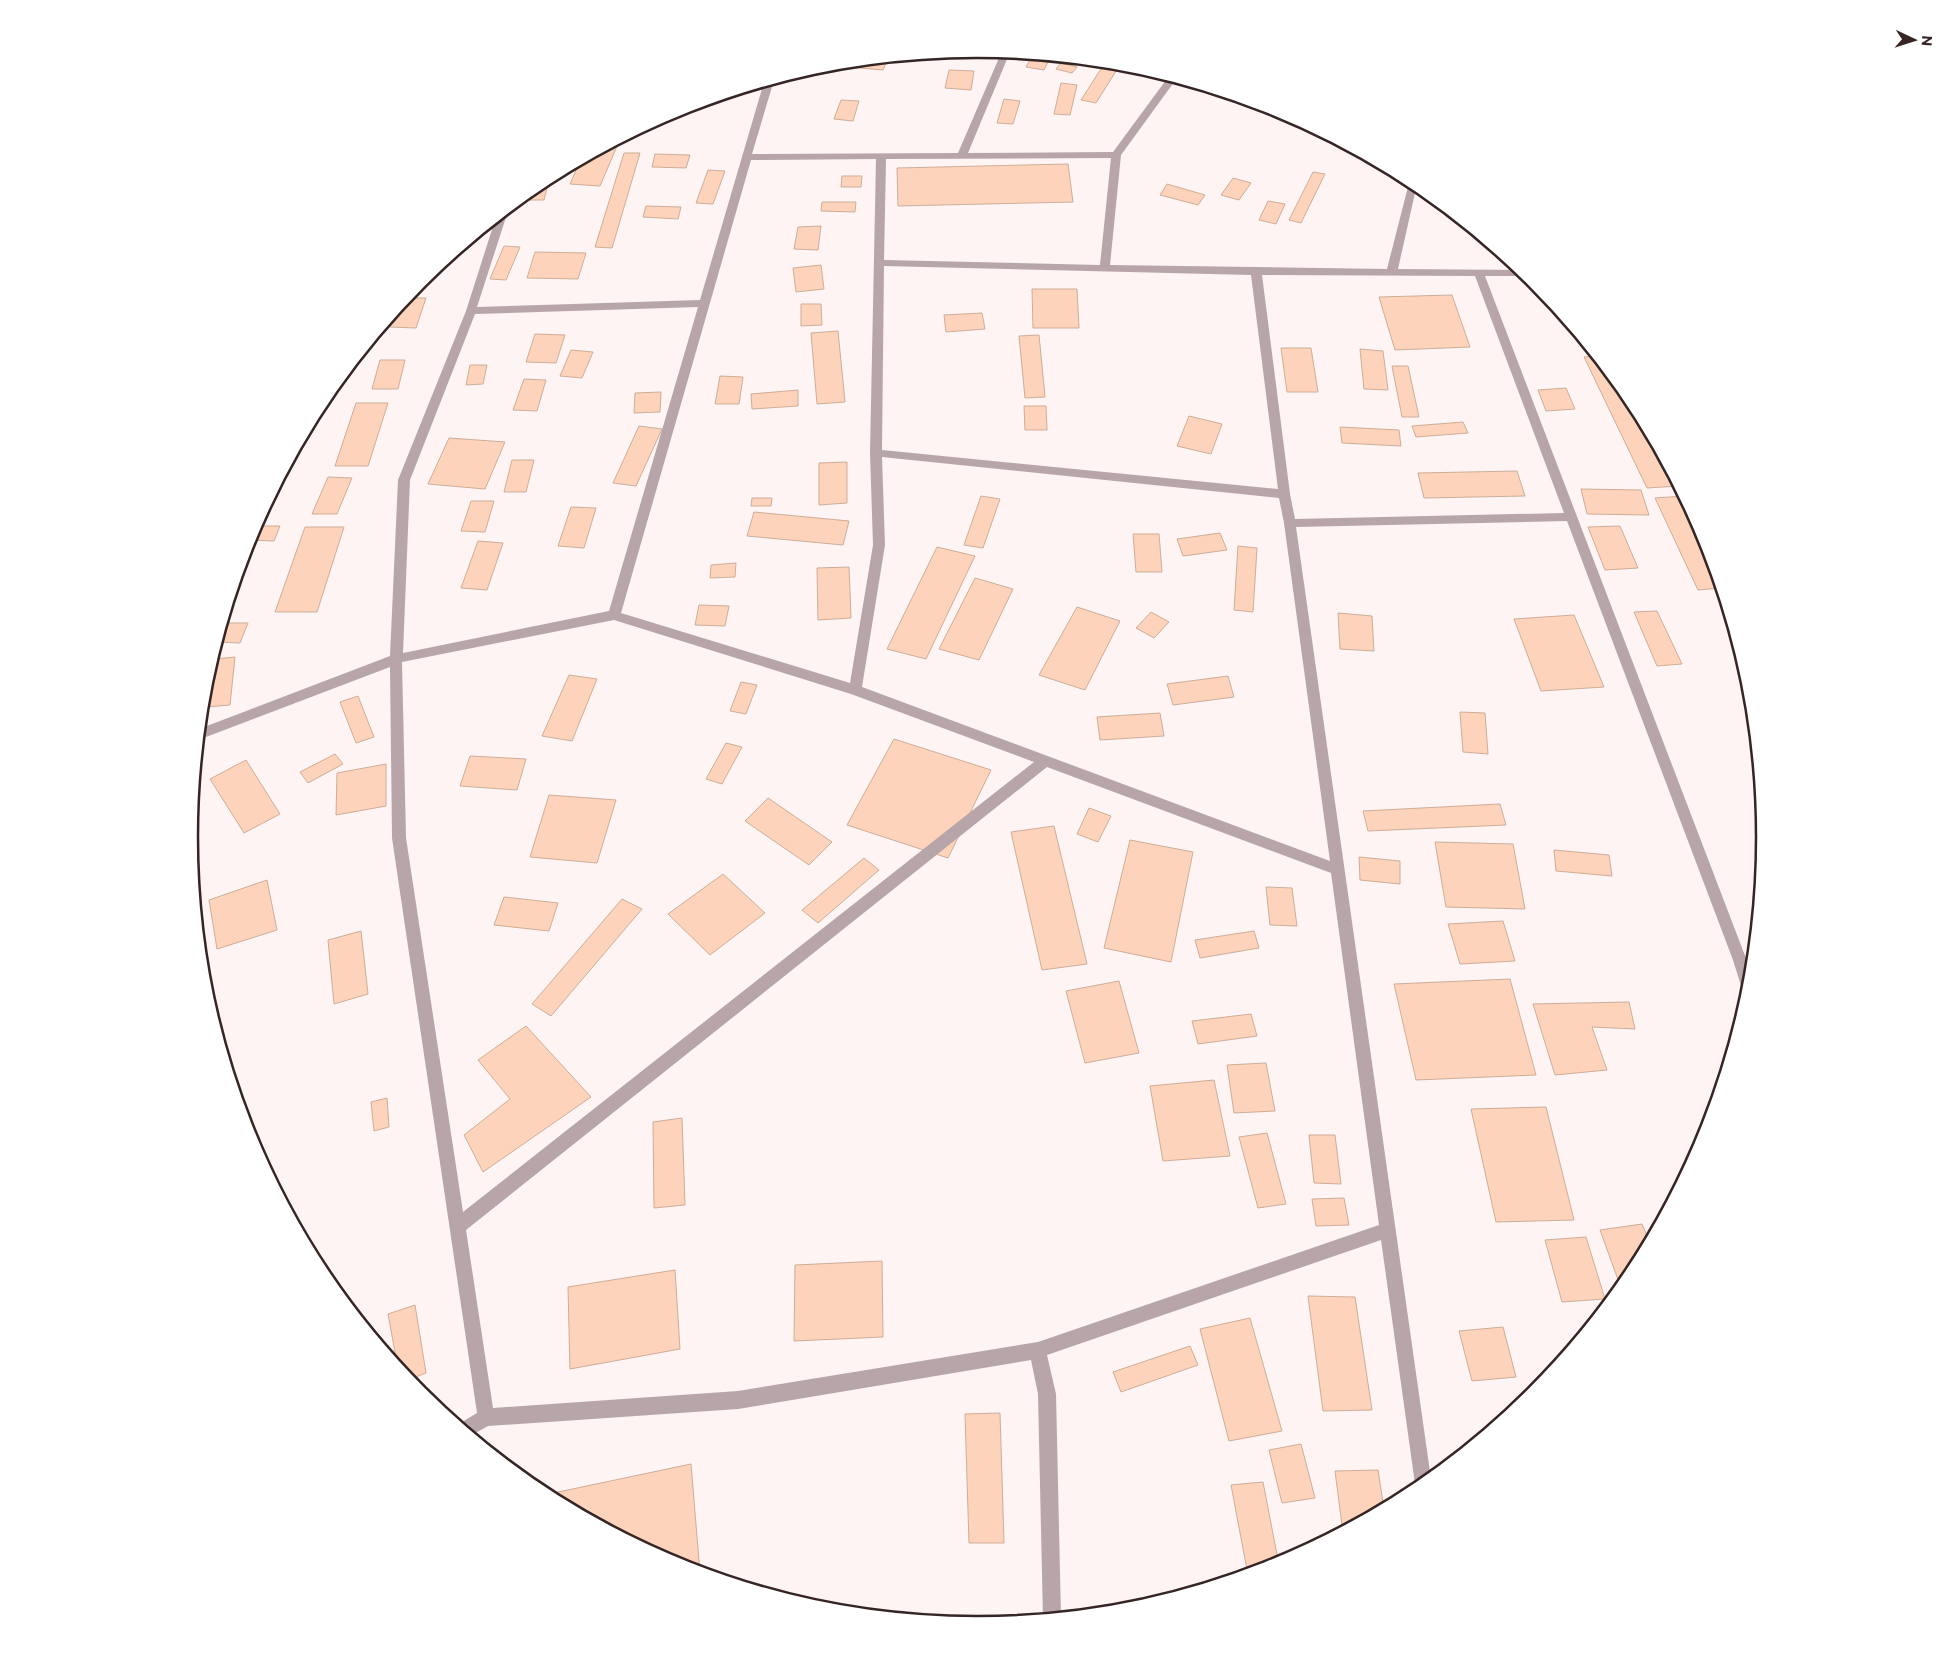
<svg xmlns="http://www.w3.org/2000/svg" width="1954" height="1674" font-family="Commissioner,sans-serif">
<rect width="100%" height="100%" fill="#fdf4f3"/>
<g fill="#fdd4bb" stroke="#cdad98">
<path d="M888 58 883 70 848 67 850 61Z"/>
<path d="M1031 58 1049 60 1044 70 1026 67Z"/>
<path d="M1106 61 1121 63 1096 103 1081 100Z"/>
<path d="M1061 63 1077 67 1072 73 1056 69Z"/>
<path d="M949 70 974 71 971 90 945 88Z"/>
<path d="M1061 83 1077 85 1070 115 1054 114Z"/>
<path d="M1004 99 1020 101 1013 124 997 123Z"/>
<path d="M841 100 859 101 853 121 834 119Z"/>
<path d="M620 139 600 186 570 184 581 159Z"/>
<path d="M624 153H640L612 248 595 247Z"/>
<path d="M655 154 690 155 686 168 652 167Z"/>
<path d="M1068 164 1073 202 898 206 897 168Z"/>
<path d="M708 170 725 171 713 204 696 203Z"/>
<path d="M1313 172 1325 174 1301 223 1289 220Z"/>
<path d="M550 176 544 200H519L539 181Z"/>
<path d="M842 176H862L861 187H841Z"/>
<path d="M1233 178 1251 183 1239 200 1221 195Z"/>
<path d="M1167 184 1205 195 1198 205 1160 195Z"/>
<path d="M1268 201 1285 204 1276 224 1259 220Z"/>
<path d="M822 202H856L855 212 821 211Z"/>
<path d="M646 206 681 207 678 219 643 217Z"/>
<path d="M821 226 818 250 794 249 798 227Z"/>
<path d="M504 246 520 247 506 280 490 279Z"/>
<path d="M535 252 586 253 578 279 527 278Z"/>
<path d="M821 265 824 289 796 292 793 268Z"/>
<path d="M1032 289H1077L1079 328H1033Z"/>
<path d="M1452 295 1470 347 1395 350 1379 297Z"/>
<path d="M405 298H426L416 328 390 327 397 307Z"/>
<path d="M801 304H821L822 325 801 326Z"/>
<path d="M982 313 985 329 946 332 944 315Z"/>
<path d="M838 331 845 402 817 404 811 333Z"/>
<path d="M535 334 565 335 556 363 526 362Z"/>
<path d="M1039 335 1045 397 1025 398 1019 336Z"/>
<path d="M1281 348H1311L1318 392H1287Z"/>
<path d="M1360 349 1383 351 1388 390 1364 389Z"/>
<path d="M571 350 593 352 582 378 560 376Z"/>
<path d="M1597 356 1633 399 1679 486 1647 488 1584 357Z"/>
<path d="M380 360H405L398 389H372Z"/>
<path d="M470 365H487L483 384 466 385Z"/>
<path d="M1392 366H1408L1419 417H1402Z"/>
<path d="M720 376 743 377 739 404H715Z"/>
<path d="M524 379 546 380 537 411 513 410Z"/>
<path d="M1566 388 1575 409 1546 411 1538 390Z"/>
<path d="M798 390V406L752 409 751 394Z"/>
<path d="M661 392 660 412 634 413 635 393Z"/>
<path d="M356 403H388L368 466H335Z"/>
<path d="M1024 406H1046L1047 430H1025Z"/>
<path d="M1189 416 1222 424 1211 454 1177 446Z"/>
<path d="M1463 422 1468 433 1416 437 1412 426Z"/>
<path d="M639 426 662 429 636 486 613 483Z"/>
<path d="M1340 427 1399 430 1401 446 1342 443Z"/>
<path d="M301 437H306L302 449H295Z"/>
<path d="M449 438 505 442 485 489 428 484Z"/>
<path d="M512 460H534L526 492H504Z"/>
<path d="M847 462V503L819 505V463Z"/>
<path d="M1517 471 1525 496 1424 498 1418 473Z"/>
<path d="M328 477 352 478 337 514H312Z"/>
<path d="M1581 489 1641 490 1649 515 1587 514Z"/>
<path d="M981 496 1000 499 983 548 964 545Z"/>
<path d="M1684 496 1705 536 1721 588 1698 590 1655 498Z"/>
<path d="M752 498H772L771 506H751Z"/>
<path d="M471 501H494L485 532 461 531Z"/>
<path d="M571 507 596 508 584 548 558 546Z"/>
<path d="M754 512 849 521 843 545 747 536Z"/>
<path d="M254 526H280L274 541 247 540Z"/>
<path d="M1620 526 1638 568 1605 570 1588 527Z"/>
<path d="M305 527H344L317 612H275Z"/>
<path d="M1220 533 1227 550 1183 556 1177 539Z"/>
<path d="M1133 534H1159L1162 572H1136Z"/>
<path d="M478 541 503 543 487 590 461 588Z"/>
<path d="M1238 546 1257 548 1253 612 1234 610Z"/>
<path d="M937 547 975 556 926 659 887 649Z"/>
<path d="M736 563 735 577 710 578 711 565Z"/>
<path d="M849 567 851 618 818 620 817 568Z"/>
<path d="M975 578 1013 589 979 660 939 649Z"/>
<path d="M699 605 729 606 725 626 695 625Z"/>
<path d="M1077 607 1120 621 1085 690 1039 675Z"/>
<path d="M1657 611 1682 664 1657 666 1634 612Z"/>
<path d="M1151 612 1169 622 1154 638 1136 628Z"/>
<path d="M1338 613 1372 616 1374 651 1340 649Z"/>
<path d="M1574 615 1604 687 1541 691 1514 619Z"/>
<path d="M225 623H248L240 643 216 642Z"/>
<path d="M235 657 230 705 207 707 214 659Z"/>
<path d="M569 675 597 679 572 741 542 736Z"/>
<path d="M1228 676 1234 697 1173 705 1167 684Z"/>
<path d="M741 682 757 685 746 714 730 711Z"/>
<path d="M358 696 374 737 356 743 340 702Z"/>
<path d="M1460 712 1485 713 1488 754 1463 752Z"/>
<path d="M1160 713 1164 736 1100 740 1097 717Z"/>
<path d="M894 739 991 770 948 858 847 825Z"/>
<path d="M726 743 742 747 722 784 706 779Z"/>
<path d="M335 754 343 764 308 783 300 772Z"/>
<path d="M470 756 526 759 517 790 460 786Z"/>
<path d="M246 760 280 814 244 833 210 779Z"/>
<path d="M386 764V806L336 815 337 773Z"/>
<path d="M549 795 616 800 597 863 530 857Z"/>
<path d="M768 798 832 842 809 865 745 821Z"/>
<path d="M1500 804 1506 825 1368 831 1363 811Z"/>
<path d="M1089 808 1111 816 1098 842 1077 834Z"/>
<path d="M1054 826 1087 964 1042 970 1011 832Z"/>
<path d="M1130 840 1193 852 1171 962 1104 948Z"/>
<path d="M1435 842 1513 844 1525 909 1446 907Z"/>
<path d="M1554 850 1609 855 1612 876 1556 871Z"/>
<path d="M1359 857 1400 861V884L1360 880Z"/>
<path d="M864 858 879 870 818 923 802 910Z"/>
<path d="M723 874 765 913 710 955 668 914Z"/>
<path d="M267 880 277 930 217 949 209 900Z"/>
<path d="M1266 887 1292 888 1297 926 1270 925Z"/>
<path d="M504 897 558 903 549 931 494 925Z"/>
<path d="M622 899 642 909 551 1016 532 1004Z"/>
<path d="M203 919 202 969 197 920Z"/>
<path d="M1503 921 1515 961 1460 964 1448 924Z"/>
<path d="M361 931 368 994 334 1004 328 940Z"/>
<path d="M1254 931 1259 948 1200 958 1195 940Z"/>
<path d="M1510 979 1536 1075 1416 1080 1394 984Z"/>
<path d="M1119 981 1139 1053 1085 1063 1066 991Z"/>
<path d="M1629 1002 1635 1029 1592 1027 1607 1070 1555 1075 1533 1004Z"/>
<path d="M1251 1014 1257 1036 1198 1044 1192 1021Z"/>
<path d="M526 1026 591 1097 483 1172 464 1135 510 1099 478 1060Z"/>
<path d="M1266 1063 1275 1111 1234 1113 1227 1065Z"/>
<path d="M1214 1080 1230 1156 1163 1161 1150 1086Z"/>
<path d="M387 1098 389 1127 374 1131 371 1102Z"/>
<path d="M1546 1107 1574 1220 1496 1222 1471 1109Z"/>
<path d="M682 1118 685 1205 654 1208 653 1122Z"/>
<path d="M1267 1133 1286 1204 1258 1208 1239 1137Z"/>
<path d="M1309 1135H1335L1341 1184 1314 1183Z"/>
<path d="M1344 1198 1349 1225 1316 1226 1312 1199Z"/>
<path d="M1642 1224 1650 1243 1632 1275 1621 1288 1600 1230Z"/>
<path d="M1586 1237 1605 1299 1562 1302 1545 1240Z"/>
<path d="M882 1261 883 1337 794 1341 795 1265Z"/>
<path d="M675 1270 680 1349 570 1369 568 1287Z"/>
<path d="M1308 1296 1355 1297 1372 1410 1323 1411Z"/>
<path d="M415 1305 426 1373 408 1380 398 1368 388 1314Z"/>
<path d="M1250 1318 1282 1431 1229 1441 1200 1329Z"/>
<path d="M1503 1327 1516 1377 1472 1381 1459 1331Z"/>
<path d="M1190 1346 1198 1365 1121 1392 1113 1372Z"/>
<path d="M1000 1413 1004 1543H969L965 1414Z"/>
<path d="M1301 1444 1315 1498 1282 1503 1269 1450Z"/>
<path d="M691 1464 700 1573 675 1565 544 1495Z"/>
<path d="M1378 1470 1384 1509 1354 1525H1342L1335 1471Z"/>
<path d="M1263 1482 1279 1565 1248 1575 1231 1485Z"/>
</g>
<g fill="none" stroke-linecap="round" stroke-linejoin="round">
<path fill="#b7a5aa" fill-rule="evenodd" d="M1002 51 1010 52 968 153 1113 152 1169 76 1177 78 1121 155 1110 265 1387 269 1410 179 1417 184 1398 269 1522 270 1529 276H1485L1752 974 1748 998 1745 997 1743 992 1733 960 1567 521 1296 527 1431 1479 1416 1491 1381 1240 1047 1355 1056 1394 1061 1617 1043 1619 1038 1394 1031 1360 738 1409 488 1426 470 1436 457 1425 477 1413 392 838 390 667 198 740 199 729 390 656 398 480 466 311 496 217 506 209 508 211 477 307 700 300 764 82 774 80 752 154 958 153ZM1111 158 1100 265 884 260 886 159ZM876 159 870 453 873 545 850 683 621 613 751 160ZM884 266 1251 275 1278 489 882 450ZM1262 275 1475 276 1564 513 1295 519 1290 494ZM698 307 609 611 403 653 410 480 475 314ZM882 457 1279 498 1284 523 1330 861 862 687 885 545ZM614 620 851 694 1034 762 463 1212 406 838 402 662ZM1047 767 1331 873 1379 1225 1038 1342 738 1391 493 1408 466 1230Z"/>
</g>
<path d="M0 0H1954V1674H0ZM198 837a779 779 0 1 1 1558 0a779 779 0 1 1-1558 0Z" fill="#fff" fill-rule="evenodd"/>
<path fill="none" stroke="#352524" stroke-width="2.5" d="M198 837a779 779 0 1 1 1558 0a779 779 0 1 1-1558 0Z"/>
<g transform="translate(1914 40) rotate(94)" stroke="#ffffff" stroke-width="4" paint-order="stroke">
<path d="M0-4L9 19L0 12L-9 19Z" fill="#352524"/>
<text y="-8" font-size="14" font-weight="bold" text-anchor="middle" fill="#352524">N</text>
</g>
</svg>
